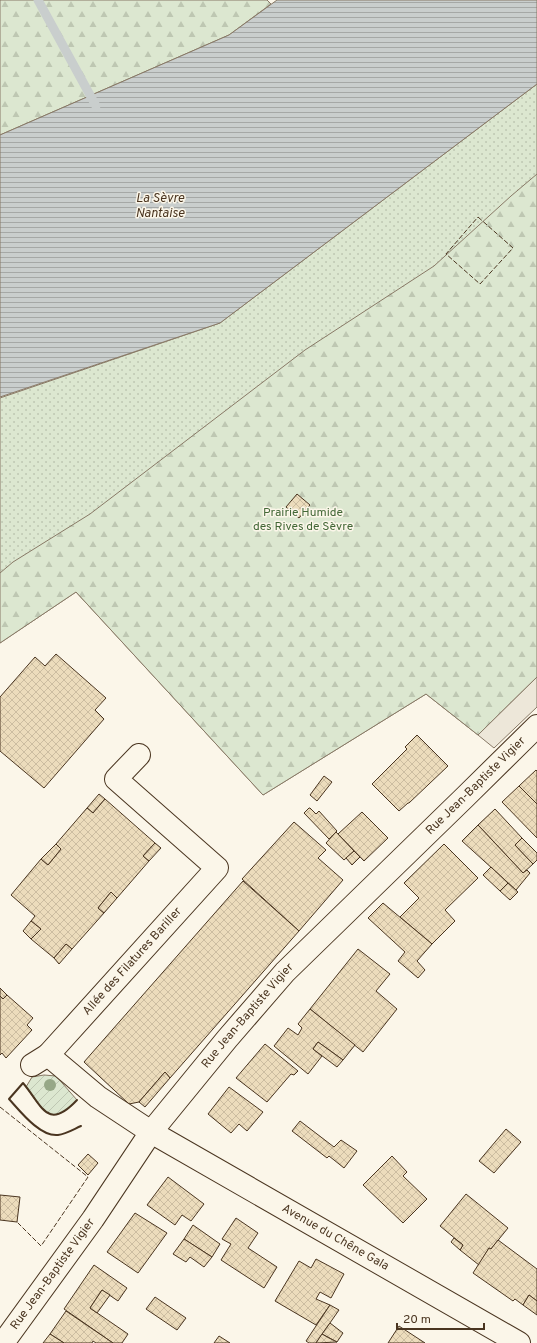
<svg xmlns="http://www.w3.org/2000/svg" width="537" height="1343" font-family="Overpass,sans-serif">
<defs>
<pattern id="grass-dots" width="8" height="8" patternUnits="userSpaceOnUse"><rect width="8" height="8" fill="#dce7d0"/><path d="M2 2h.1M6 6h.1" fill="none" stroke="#bec7b2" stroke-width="1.8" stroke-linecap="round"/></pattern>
<pattern id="forest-firs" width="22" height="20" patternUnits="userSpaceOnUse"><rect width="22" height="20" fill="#dce7d0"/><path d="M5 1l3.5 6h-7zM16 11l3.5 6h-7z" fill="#bec7b2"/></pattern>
<pattern id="garden-furrows" width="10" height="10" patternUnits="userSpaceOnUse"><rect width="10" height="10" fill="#dce7d0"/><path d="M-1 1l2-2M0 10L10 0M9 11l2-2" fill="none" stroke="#bec7b2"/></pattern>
<pattern id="water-rules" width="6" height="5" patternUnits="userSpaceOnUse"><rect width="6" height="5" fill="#c9cecd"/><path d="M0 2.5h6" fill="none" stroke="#a5a8a6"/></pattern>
<pattern id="building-cross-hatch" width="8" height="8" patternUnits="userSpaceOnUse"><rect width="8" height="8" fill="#ecdcbc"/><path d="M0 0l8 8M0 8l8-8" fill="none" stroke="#ccbda1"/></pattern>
</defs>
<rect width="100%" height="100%" fill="#fbf6e9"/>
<path fill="url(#grass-dots)" stroke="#887966" d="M537 84V677L478 735 426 694 263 795 76 592 0 643V398L220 323Z"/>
<g fill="url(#forest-firs)" stroke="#887966">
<path d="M0 0H267L271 4 229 35 0 135Z"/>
<path d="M537 174V677L478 735 426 694 263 795 76 592 0 643V573L13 562 90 514 305 350 434 266 511 196Z"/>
</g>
<path fill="url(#garden-furrows)" stroke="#887966" d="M44 1075 56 1076 77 1100C51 1128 43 1111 26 1087L32 1077Z"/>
<path fill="#ede7d9" stroke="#887966" d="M537 677V707L494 748 478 735Z"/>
<path fill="url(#water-rules)" stroke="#887966" d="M277 0H537V84L220 323 0 397V135L229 35Z"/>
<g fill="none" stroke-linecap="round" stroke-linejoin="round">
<path stroke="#c9cecd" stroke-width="9" d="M38 0 96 106"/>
</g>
<g fill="url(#building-cross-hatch)" stroke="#4a3520">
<path d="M297 494 310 505 299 518 286 507Z"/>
<path d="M56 654 106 698 95 710 104 719 44 788 0 751V697L35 657 45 666Z"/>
<path d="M417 735 448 766 409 803H408L399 811 372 784 407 749 405 747Z"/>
<path d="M536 770 537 771V804L519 786Z"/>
<path d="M324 776 332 782 317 801 310 795Z"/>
<path d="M519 786 537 804V838L502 802Z"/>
<path d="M99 794 105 799 93 813 87 808Z"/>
<path d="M105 799 155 843 143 856 149 861 117 898 111 892 98 908 104 913 72 949 66 944 54 958 31 939 41 929 31 921 35 916 11 895 41 859 48 865 61 849 56 844 87 808 93 813Z"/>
<path d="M309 808H310L316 814 319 811 337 831 329 839 304 813Z"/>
<path d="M495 809 522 838 515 845 533 864 523 873 478 825Z"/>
<path d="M362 812 388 838 364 861 338 834Z"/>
<path d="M294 822 326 850 318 858 343 880 299 931 242 879Z"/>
<path d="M478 825 523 873 527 870 530 873 516 890 462 841Z"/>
<path d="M336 832 354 851 344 860 326 843Z"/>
<path d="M522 838 537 853V860L533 864 515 845Z"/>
<path d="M155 843 161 848 149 861 143 856Z"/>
<path d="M56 844 61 849 48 865 41 859Z"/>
<path d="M444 844 478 878 445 910 455 921 432 944 400 917 419 898 404 883Z"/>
<path d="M354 851 360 857 352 865 346 858Z"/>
<path d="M491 867 508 883 500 891 483 875Z"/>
<path d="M243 881 299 931 170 1078 165 1072 139 1102 129 1104 84 1062Z"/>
<path d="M508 883 518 892 510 900 500 891Z"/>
<path d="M111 892 117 898 104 913 98 908Z"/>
<path d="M383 903 432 944 417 961 425 970 418 978 398 961 405 952 368 918Z"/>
<path d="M31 921 41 929 31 939 23 931Z"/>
<path d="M66 944 72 949 59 964 54 958Z"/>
<path d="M358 949 390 974 376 991 397 1009 363 1052 310 1009Z"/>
<path d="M0 988 7 995 3 999 0 996Z"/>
<path d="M7 995 33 1018 27 1025 32 1030 6 1058 2 1053 0 1055V996L3 999Z"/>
<path d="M310 1009 355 1045 343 1060 318 1042 313 1049 322 1056 308 1074 274 1046 288 1028 298 1035 302 1028 298 1024Z"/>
<path d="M318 1042 343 1060 337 1067 313 1049Z"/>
<path d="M265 1044 298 1071 294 1075 291 1074 267 1102 236 1078Z"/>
<path d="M165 1072 170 1078 145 1107 139 1102Z"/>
<path d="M229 1087 263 1112 247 1131 239 1124 231 1133 208 1114Z"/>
<path d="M300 1121 334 1147 341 1140 357 1151 344 1168 329 1156 327 1158 292 1131Z"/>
<path d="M506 1129 521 1142 494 1173 479 1161Z"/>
<path d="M88 1154 98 1163 88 1175 78 1165Z"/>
<path d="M392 1156 407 1172 403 1176 427 1199 403 1223 363 1185Z"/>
<path d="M168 1177 204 1204 191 1221 182 1215 175 1225 147 1205Z"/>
<path d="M466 1194 508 1228 491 1249 489 1248 479 1265 460 1250 463 1245 440 1226Z"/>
<path d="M0 1195 20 1197 17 1222 0 1220Z"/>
<path d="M135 1213 167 1233 138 1273 107 1252Z"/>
<path d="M236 1218 258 1233 248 1248 277 1267 264 1288 221 1260 231 1244 222 1239Z"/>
<path d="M193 1225 220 1244 212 1257 184 1239Z"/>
<path d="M454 1238 463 1245 460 1250 451 1242Z"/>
<path d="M184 1239 212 1257 204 1267 190 1257 186 1262 173 1254Z"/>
<path d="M498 1240 537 1269V1301L529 1295 523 1305 515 1299 513 1301 473 1273 489 1248 491 1249Z"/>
<path d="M316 1259 344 1274 331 1298 320 1292 316 1299 330 1305 316 1325 275 1301 299 1261 311 1268Z"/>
<path d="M94 1265 127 1288 118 1301 102 1290 90 1308 128 1334 122 1343H113L64 1309Z"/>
<path d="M102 1290 110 1295 97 1313 90 1308Z"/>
<path d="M529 1295 537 1301V1315L523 1305Z"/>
<path d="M155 1297 186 1318 177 1330 146 1309Z"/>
<path d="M330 1305 339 1310 316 1343H309L306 1341Z"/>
<path d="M66 1311 113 1343H96L93 1341 92 1343H64L50 1334Z"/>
<path d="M330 1323 343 1333 337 1342 322 1334Z"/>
<path d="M399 1326 425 1343H388Z"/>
<path d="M50 1334 64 1343H43Z"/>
<path d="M322 1334 329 1338 337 1342 316 1343Z"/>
<path d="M219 1336 230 1343H214Z"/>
</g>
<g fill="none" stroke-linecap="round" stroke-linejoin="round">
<defs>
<g id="minor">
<path id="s1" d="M48 1055 217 868 116 779 139 755"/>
<path id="s2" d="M32 1065 48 1055 98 1097 151 1132 519 1343"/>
<path id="s3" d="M3 1343 93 1219 151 1132 227 1039 285 972 465 797 537 726"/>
</g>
</defs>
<use href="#minor" stroke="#4a3520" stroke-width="24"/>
<use href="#minor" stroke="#fbf6e9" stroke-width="22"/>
<g stroke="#4a3520" stroke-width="1" stroke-dasharray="5 2" stroke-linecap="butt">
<path d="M478 217 513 248 480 284 446 254Z"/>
<path d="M0 1107 88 1177 41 1246 17 1222"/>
</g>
<path stroke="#4a3520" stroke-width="2" d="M77 1100C47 1132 42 1105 23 1083L9 1099C20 1111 40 1137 58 1135 66 1134 74 1129 81 1126"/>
</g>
<circle fill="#96a887" cx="50" cy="1085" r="6"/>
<g text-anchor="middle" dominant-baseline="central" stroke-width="3" stroke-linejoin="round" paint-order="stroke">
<g font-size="12" fill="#436837" stroke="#fbf6e9">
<text x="303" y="513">Prairie Humide<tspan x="303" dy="14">des Rives de Sèvre</tspan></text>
</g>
<g font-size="12" fill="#4a3520" stroke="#fbf6e9">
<text stroke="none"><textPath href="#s3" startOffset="733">Rue Jean-Baptiste Vigier</textPath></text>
<text stroke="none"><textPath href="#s1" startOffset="126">Allée des Filatures Bariller</textPath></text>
<text stroke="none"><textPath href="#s3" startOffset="409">Rue Jean-Baptiste Vigier</textPath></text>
<text stroke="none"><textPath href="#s2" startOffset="360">Avenue du Chêne Gala</textPath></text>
<text stroke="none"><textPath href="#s3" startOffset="85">Rue Jean-Baptiste Vigier</textPath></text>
</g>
<g font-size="13" font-style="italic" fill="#4a3520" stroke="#fbf6e9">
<text x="160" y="199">La Sèvre<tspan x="160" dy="15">Nantaise</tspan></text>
</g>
</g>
<path d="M397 1323v6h87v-6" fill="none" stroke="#4a3520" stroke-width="2"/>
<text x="403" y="1323" font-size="12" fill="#4a3520" stroke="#fbf6e9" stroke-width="3" paint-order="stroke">20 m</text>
</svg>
